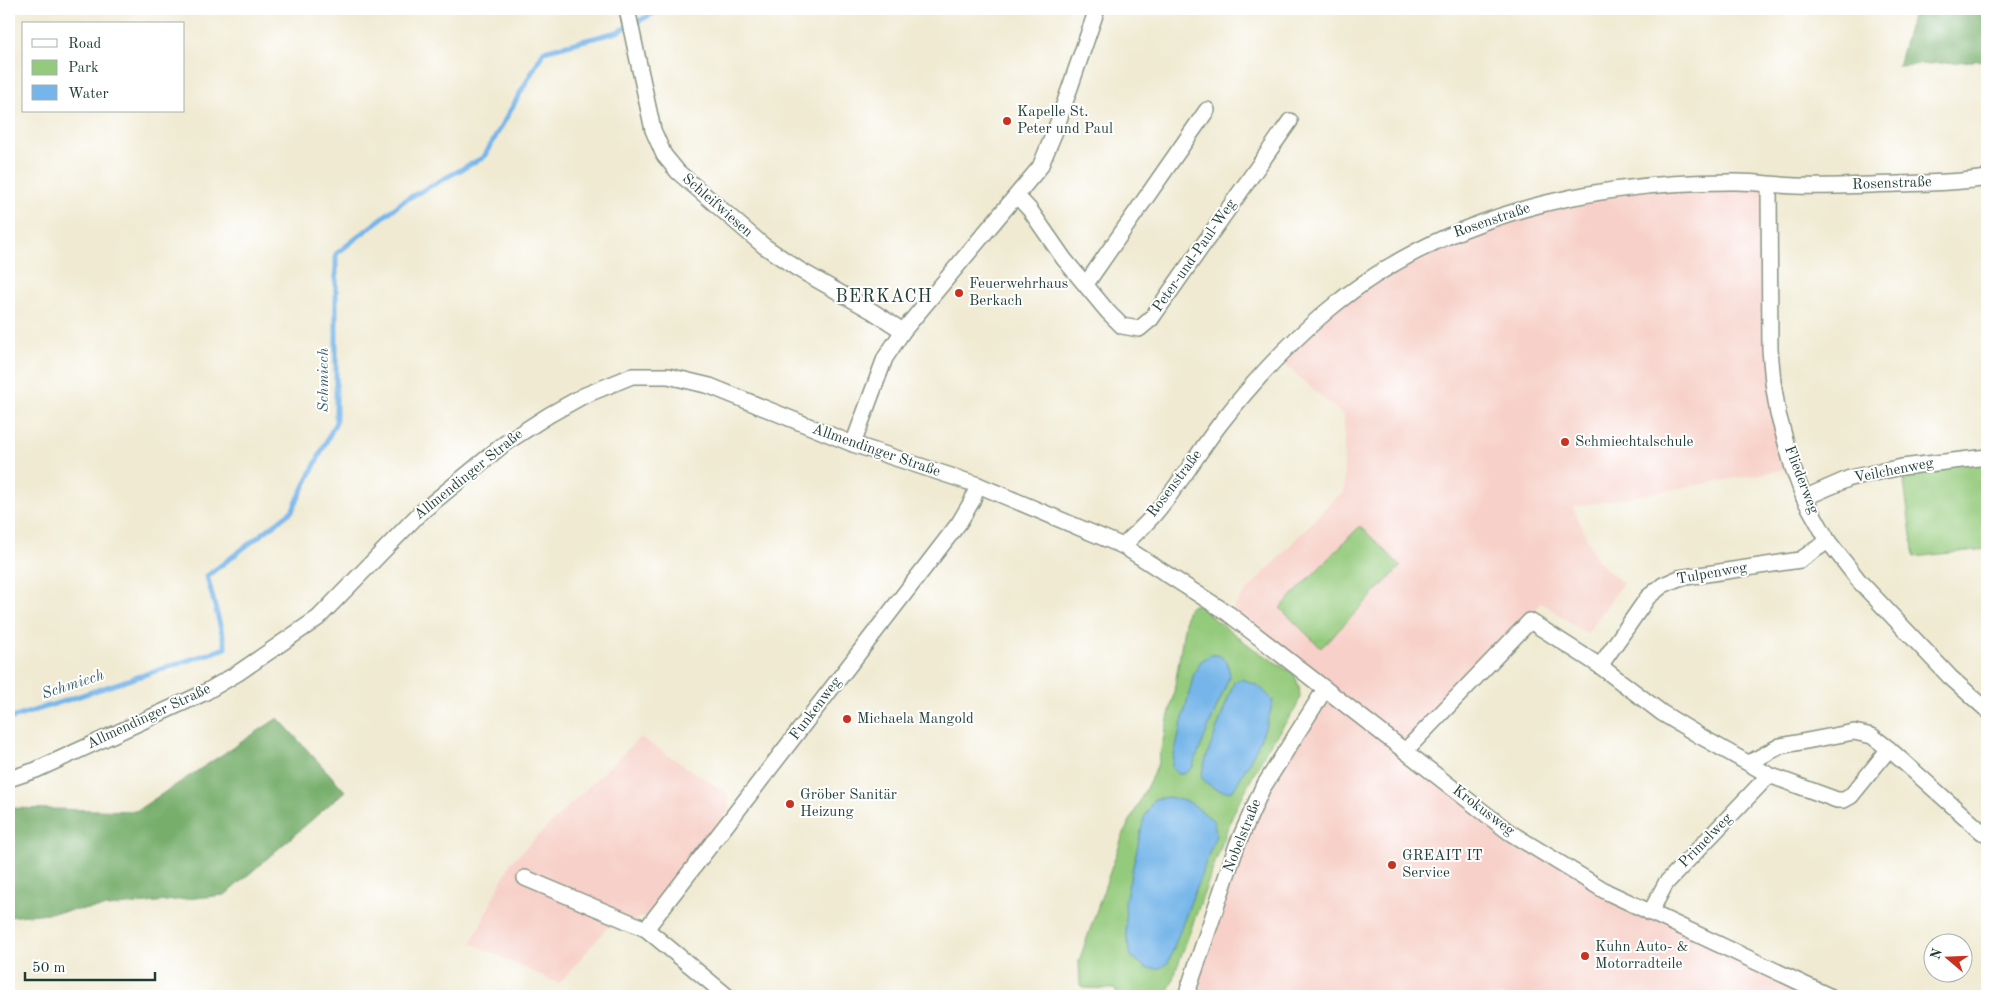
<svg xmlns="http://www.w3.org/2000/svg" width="1996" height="1005" font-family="'Old Standard TT',serif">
<rect width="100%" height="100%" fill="#fff"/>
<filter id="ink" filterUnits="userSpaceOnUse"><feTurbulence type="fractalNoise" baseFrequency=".02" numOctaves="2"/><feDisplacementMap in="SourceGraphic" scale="10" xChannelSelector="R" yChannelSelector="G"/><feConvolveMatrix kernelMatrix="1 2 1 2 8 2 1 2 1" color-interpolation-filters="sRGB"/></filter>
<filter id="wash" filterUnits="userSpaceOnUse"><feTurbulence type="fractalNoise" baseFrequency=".0096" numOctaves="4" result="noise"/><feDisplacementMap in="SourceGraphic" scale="20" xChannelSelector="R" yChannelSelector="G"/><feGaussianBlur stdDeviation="1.12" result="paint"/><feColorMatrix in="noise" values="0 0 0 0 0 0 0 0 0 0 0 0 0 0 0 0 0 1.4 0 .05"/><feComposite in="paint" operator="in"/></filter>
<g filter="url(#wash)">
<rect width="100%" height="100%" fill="#f0ead2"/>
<g fill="#f7d1c9">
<path d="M1769 185 1770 350 1793 468 1573 507 1598 562 1623 583 1587 634 1541 602 1531 615 1401 748 1607 892 1829 996H1186L1237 845 1325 689 1229 614 1244 594 1333 500 1344 492V416L1277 358 1328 310 1424 248 1605 190Z"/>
<path d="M640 737 728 794 729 810 646 916 607 928 559 984 471 943 511 862Z"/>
</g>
<g fill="#94ca7c" stroke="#5a8458">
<path d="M1987 457V549L1914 557 1902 467Z"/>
<path d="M1360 526 1401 566 1321 648 1280 608Z"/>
<path d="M1194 605 1203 606 1208 614 1254 649 1294 674 1299 686 1300 697 1296 708 1267 749 1232 816 1170 987 1162 996H1118L1115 989 1085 988 1080 985 1079 961 1123 835 1157 766 1173 698 1186 616 1188 608Z"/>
</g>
<g fill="#77ae6c" stroke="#4b7650">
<path d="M1914 9H1987V60L1898 66Z"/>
<path d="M278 718 345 791 225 895 9 917V808L136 811Z"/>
</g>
<g fill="#75b5e9" stroke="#4a798e">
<path d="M1210 655H1218L1227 661 1230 675 1192 768 1184 774H1177L1171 767 1194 673 1201 661Z"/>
<path d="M1242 679 1259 686 1273 700C1267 733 1249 762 1233 791 1219 793 1210 788 1201 777L1206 758 1234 682Z"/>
<path d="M1169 797 1191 803 1214 821 1216 835 1168 963 1158 969 1146 968 1130 955 1126 932 1125 901 1144 818 1154 799Z"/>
</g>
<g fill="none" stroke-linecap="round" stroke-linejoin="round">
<path stroke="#75b5e9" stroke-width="5" d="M9 719 226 648 207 576 292 511 336 422V254L405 200 484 157 544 51 617 32 662 9"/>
</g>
</g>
<g filter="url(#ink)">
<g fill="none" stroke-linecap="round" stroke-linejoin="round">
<defs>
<g id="minor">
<path d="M627 9 653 130 664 155 678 172 764 246 798 269 872 311 903 331"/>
<path d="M1769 185 1770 350 1773 382 1778 414 1793 468 1804 498 1828 541 1860 582 1950 677 1987 710"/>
<path d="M1017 196 1030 210 1064 259 1108 312 1122 326 1139 329 1151 319 1290 121"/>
<path d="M1086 284 1207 110"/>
<path d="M853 444 885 358 903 331 1040 167 1055 131 1097 9"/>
<path d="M1804 498 1850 478 1902 467 1987 457"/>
<path d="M1123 546C1133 536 1143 527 1152 517 1177 489 1197 454 1220 424 1252 383 1288 344 1327 311 1441 215 1591 181 1736 182 1756 182 1776 185 1796 186 1830 187 1863 185 1897 184 1927 183 1957 183 1987 178"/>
<path d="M1600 666 1648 597 1663 585 1679 578 1800 560 1828 541"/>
<path d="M1405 751 1530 621 1600 666 1662 713 1700 736 1769 775 1837 800H1844L1851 796 1889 749 1982 832 1987 834"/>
<path d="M1749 763 1780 746 1854 732 1872 736 1889 749"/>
<path d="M9 779 36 770 204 693 238 673 318 618 419 514 504 444 549 415 583 396 632 376H668L710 386 853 444 978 485 1123 546 1229 614 1509 832 1607 892 1829 996"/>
<path d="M525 878 646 929 727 996"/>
<path d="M1650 913 1666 883 1769 775"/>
<path d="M646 929C751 794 854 658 959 523L972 501 978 485"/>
<path d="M1186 996 1237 845 1262 789 1325 689"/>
</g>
</defs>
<use href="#minor" stroke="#889483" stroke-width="18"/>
<use href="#minor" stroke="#fff" stroke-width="15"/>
</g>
</g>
<g fill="#c8321e" stroke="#fff" stroke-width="2">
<circle cx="1007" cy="121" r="5"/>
<circle cx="959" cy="293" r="5"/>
<circle cx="1565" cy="442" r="5"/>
<circle cx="847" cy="719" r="5"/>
<circle cx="790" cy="804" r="5"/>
<circle cx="1392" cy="865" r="5"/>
<circle cx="1585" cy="956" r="5"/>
</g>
<g text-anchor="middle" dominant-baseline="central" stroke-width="4" stroke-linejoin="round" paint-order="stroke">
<g font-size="15" fill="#1f3d34" stroke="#fff" text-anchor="start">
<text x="1017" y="112">Kapelle St.<tspan x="1017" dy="17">Peter und Paul</tspan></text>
<text x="969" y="284">Feuerwehrhaus<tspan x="969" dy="17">Berkach</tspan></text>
<text x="1575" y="442">Schmiechtalschule</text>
<text x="857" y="719">Michaela Mangold</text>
<text x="800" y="795">Gröber Sanitär<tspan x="800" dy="17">Heizung</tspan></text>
<text x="1402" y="856">GREAIT IT<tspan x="1402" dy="17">Service</tspan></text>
<text x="1595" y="947">Kuhn Auto- &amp;<tspan x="1595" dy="17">Motorradteile</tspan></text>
</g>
<g font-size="15" fill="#1f3d34" stroke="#fff">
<text transform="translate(1892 184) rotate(-2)">Rosenstraße</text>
<text transform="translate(717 206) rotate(41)">Schleifwiesen</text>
<text transform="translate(1492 221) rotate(-19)">Rosenstraße</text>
<text transform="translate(1195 256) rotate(-55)">Peter-und-Paul-Weg</text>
<text transform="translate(876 451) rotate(19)">Allmendinger Straße</text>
<text transform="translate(1894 471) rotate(-11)">Veilchenweg</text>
<text transform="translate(469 475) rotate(-39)">Allmendinger Straße</text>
<text transform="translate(1801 480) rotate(69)">Fliederweg</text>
<text transform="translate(1175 484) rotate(-53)">Rosenstraße</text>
<text transform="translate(1712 574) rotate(-10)">Tulpenweg</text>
<text transform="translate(816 709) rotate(-53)">Funkenweg</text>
<text transform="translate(149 717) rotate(-25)">Allmendinger Straße</text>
<text transform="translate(1483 811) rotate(37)">Krokusweg</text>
<text transform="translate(1243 836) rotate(-68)">Nobelstraße</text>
<text transform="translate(1706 841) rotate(-46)">Primelweg</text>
</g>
<g font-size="16" font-style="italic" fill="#39616a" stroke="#fff">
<text transform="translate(324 380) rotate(-90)">Schmiech</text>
<text transform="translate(73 685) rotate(-18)">Schmiech</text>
</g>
<g font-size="18" letter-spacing="1" fill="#1f3d34" stroke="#fff">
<text x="884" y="297">BERKACH</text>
</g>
</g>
<rect width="1996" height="1005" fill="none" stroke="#fff" stroke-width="30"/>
<rect x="22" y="22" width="162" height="90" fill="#ffffff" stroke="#a5b1ae"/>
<rect x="32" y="39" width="25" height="8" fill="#ffffff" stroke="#a5b1ae"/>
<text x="68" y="48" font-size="15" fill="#1f3d34">Road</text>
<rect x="32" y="60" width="25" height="15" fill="#94ca7c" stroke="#a5b1ae"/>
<text x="68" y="72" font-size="15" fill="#1f3d34">Park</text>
<rect x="32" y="85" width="25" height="15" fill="#75b5e9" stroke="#a5b1ae"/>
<text x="68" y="98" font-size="15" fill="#1f3d34">Water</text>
<g transform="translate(1948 958) rotate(289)"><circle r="24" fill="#ffffff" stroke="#a5b1ae"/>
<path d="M0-4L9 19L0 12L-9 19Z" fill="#c8321e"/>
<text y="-8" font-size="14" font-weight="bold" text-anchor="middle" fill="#1f3d34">N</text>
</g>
<path d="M25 972v8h130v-8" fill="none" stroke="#1f3d34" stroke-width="2.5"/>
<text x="32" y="972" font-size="15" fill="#1f3d34" stroke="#ffffff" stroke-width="4" paint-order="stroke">50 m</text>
</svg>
